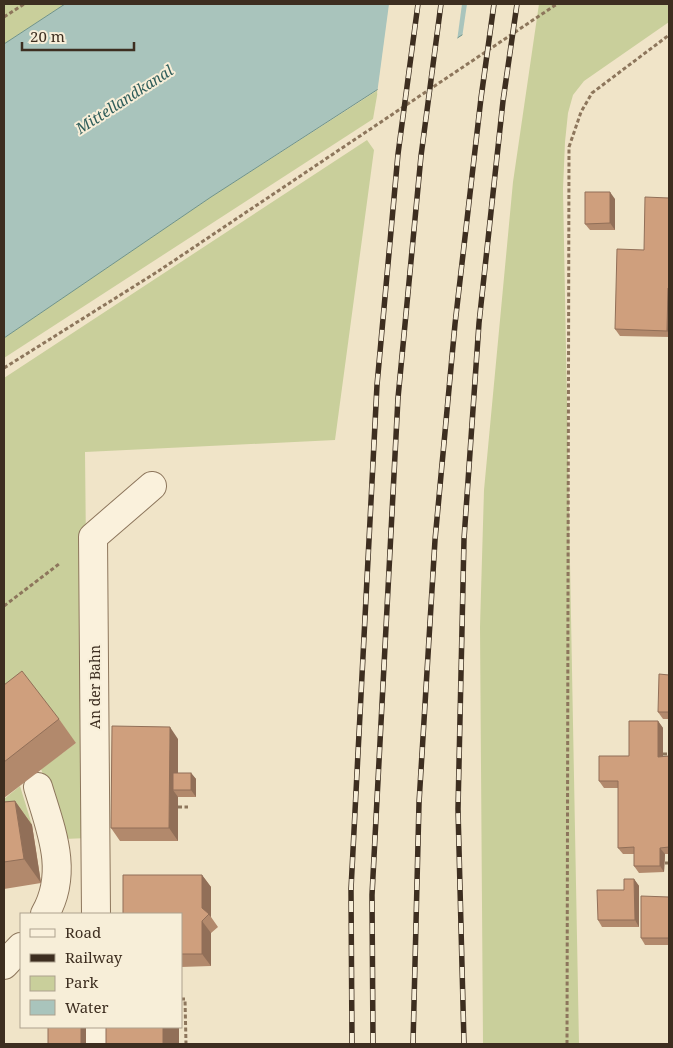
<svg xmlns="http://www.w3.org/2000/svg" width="673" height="1048" font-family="'Noto Serif',serif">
<rect width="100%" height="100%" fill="#f0e4c8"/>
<g fill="#c9cf9b">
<path d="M4 4H65L4 44Z"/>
<path d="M539 4H669V22L584 81 573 95 568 113 565 142 563 189 579 1044H483L480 627 484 490 513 182Z"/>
<path d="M378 90 373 119 4 358V338L211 197Z"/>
<path d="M367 140 374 150 335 440 85 452 89 838 63 839 55 806 41 769 76 743 4 722V378Z"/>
<path d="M20 786 32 825 4 829V799Z"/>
</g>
<path fill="#a9c4bc" stroke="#6f938a" d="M65 4H510L211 197 4 338V44Z"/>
<g fill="#f0e4c8">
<path d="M389 4H462L457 41 377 94Z"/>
<path d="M467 4H513L462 38Z"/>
</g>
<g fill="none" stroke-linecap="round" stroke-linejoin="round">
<defs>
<g id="minor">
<path d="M38 787C51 830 69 872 45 914"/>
<path d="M96 914 93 537 152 486"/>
<path d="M4 965 21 947"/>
<path d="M98 1027V1044"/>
</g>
</defs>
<use href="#minor" stroke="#8d765c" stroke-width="30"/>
<g stroke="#8d765c" stroke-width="3" stroke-dasharray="4 2.5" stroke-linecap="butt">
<path d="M4 17 24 4"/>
<path d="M4 368 157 272 557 4"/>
<path d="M4 606 59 564"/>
<path d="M663 754H669"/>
<path d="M178 807H188"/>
<path d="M665 863H669"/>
<path d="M181 999H185L186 1044"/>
<path d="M567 1044 569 147 581 112 592 93 669 35"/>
</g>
<use href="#minor" stroke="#faf1dc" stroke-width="28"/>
<defs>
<g id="rail">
<path d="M352 1044 351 889 377 385 398 154 418 4"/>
<path d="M373 1044 372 895 398 398 421 156 441 4"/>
<path d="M413 1044 419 803 435 540 455 324 481 98 494 4"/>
<path d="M464 1044 458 809 464 539 479 323 503 101 517 4"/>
</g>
</defs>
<use href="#rail" stroke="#3d2e20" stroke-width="5.5"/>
<use href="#rail" stroke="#f7eed8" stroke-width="4" stroke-dasharray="11" stroke-linecap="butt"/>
</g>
<g fill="#b2896c">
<path d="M669 198V337L620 336 615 329 644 250Z"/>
<path d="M615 199V230H590L585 224Z"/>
<path d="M669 675V719H663L658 712Z"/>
<path d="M4 685 59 719 76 743 4 798Z"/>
<path d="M658 721 663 728V756H669V854H665L664 872 639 873 634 866V854H623L618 848V788H604L599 781 629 756Z"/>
<path d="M178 739V773H191L196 779V797H178V841H120L111 828Z"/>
<path d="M15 801 32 825 41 883 4 889V802Z"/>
<path d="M202 875 211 887V917L218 927 211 933V966L181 967V914Z"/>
<path d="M634 879 639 886V927H602L598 920Z"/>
<path d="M669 897V945H645L641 938Z"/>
</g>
<g fill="#916f58">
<path d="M610 192 615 199V230L610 223Z"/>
<path d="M668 288 669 290V334L667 331Z"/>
<path d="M658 721 663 728V763L658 757Z"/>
<path d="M170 727 178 739V790H173L178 797V841L169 828Z"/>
<path d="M191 773 196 779V797L191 790Z"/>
<path d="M15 801 32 825 41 883 24 859Z"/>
<path d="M660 848 665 854 664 872 660 866Z"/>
<path d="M202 875 211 887V917L202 908Z"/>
<path d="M634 879 639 886V927L635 920Z"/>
<path d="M202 921 211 933V966L202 954Z"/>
<rect x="81" y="1027" width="5" height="17"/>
<rect x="163" y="1027" width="16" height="17"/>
</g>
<g fill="#cf9f7d" stroke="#916f58">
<path d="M585 192H610V223L585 224Z"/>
<path d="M645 197 669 198V288H668L667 331 615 329 617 249 644 250Z"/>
<path d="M22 671 59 719 4 762V685Z"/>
<path d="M659 674 669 675V712H658Z"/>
<path d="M629 721H658V757L669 756V847L660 848V866H634V847L618 848V781H599V756H629Z"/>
<path d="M112 726 170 727 169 828H111Z"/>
<rect x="173" y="773" width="18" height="17"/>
<path d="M15 801 24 859 4 862V802Z"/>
<path d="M123 875H202V908L209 914 202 921V954H181V914H123Z"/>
<path d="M624 879H634L635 920H598L597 890H624Z"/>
<path d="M641 896 669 897V938H641Z"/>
<rect x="48" y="1027" width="33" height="17"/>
<rect x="106" y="1027" width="57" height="17"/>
</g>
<g text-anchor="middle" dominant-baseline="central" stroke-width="4" stroke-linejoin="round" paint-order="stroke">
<g font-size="14" fill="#3d2e20" stroke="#f7eed8">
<text transform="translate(94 687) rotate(-90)">An der Bahn</text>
</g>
<g font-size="15" font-style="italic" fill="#2f5d5a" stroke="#f7eed8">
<text transform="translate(124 99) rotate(-33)">Mittellandkanal</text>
</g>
</g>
<rect width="673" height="1048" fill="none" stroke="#3d2e20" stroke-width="10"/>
<rect x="20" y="913" width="162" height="115" fill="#f7eed8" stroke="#ada18e"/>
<rect x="30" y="929" width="25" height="8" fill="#faf1dc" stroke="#ada18e"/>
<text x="65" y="938" font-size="15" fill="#3d2e20">Road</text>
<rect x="30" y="954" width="25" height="8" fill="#3d2e20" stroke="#ada18e"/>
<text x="65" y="963" font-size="15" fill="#3d2e20">Railway</text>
<rect x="30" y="976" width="25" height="15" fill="#c9cf9b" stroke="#ada18e"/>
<text x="65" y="988" font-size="15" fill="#3d2e20">Park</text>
<rect x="30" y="1000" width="25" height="15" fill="#a9c4bc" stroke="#ada18e"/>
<text x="65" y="1013" font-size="15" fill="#3d2e20">Water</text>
<path d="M22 42v8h112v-8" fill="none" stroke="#3d2e20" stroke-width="2.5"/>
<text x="30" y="42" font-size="15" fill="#3d2e20" stroke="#f7eed8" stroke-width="4" paint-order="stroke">20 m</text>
</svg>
